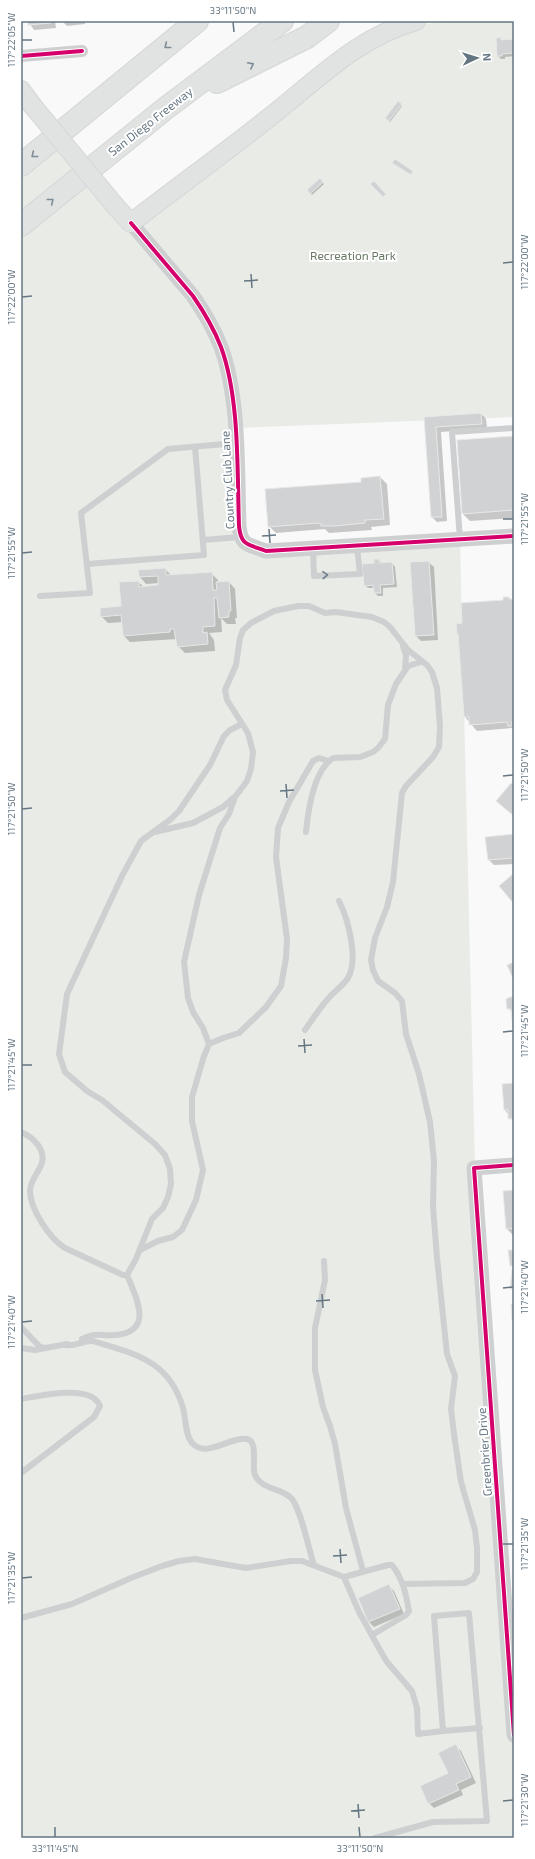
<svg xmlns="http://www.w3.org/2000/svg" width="535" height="1859" font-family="'Exo 2',sans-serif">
<rect width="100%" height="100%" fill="#f9f9f9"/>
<path fill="#e8ebe6" d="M461 21H514V417L235 428 243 533 254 548 460 541 475 1168 514 1732V1838H21V162L53 136 135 215 329 69 423 24Z"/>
<g fill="#0003">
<path d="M28 21H55L56 28 34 30Z"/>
<path d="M62 21H85V24L67 26Z"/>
<path d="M102 21H110V22H103Z"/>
<path d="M500 38 503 41 514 40V56L505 57V59H501L498 56Z"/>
<path d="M398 102 402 106 390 122 386 118Z"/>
<path d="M320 179 324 184 312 195 308 190Z"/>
<path d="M481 414 486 419 487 428 441 432 447 521 437 522 432 517 425 418Z"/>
<path d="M514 437V518L470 521 463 514 458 441Z"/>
<path d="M380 477 387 484 390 525 371 527 372 530 329 533 325 529 276 533 269 526 362 483Z"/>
<path d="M378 560 382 563H392L395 567 397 587 383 588V596H378L375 593 374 588H368L365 585Z"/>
<path d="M428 562 434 567 438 640 421 641 416 636 411 563Z"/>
<path d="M165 569 172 576 211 573 218 580V583L229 582 235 589 237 618H235L236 624H227L221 618 222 632 209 633 214 640 215 651 185 653 178 646 177 639 130 642 124 636 123 622 108 623 101 616 122 607 138 582 144 587 159 586V583L146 584 140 577Z"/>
<path d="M508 598 511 600H514V731L512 728 477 731 465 717 457 625 463 624Z"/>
<path d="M514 835V864L494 865 489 860Z"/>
<path d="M514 999V1028L512 1012 508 1008V1000Z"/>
<path d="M514 1084V1123L505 1110Z"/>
<path d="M514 1191V1234H512L507 1229Z"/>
<path d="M389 1586 394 1591 404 1614 374 1627 369 1622 359 1599Z"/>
<path d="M456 1746 461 1751 476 1783 461 1790 463 1795 434 1808 429 1803 449 1773Z"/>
</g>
<g fill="#d0d2d3" stroke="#e8e8e8">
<path d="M28 21H51V23L28 25Z"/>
<path d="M501 37V40L514 39V53L502 54V56H497L496 38Z"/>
<path d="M398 101 402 104 389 121 385 118Z"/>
<path d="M395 159 413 171 411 175 392 163Z"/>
<path d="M320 178 323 182 310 194 307 190Z"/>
<path d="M374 181 386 194 383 197 370 184Z"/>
<path d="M481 413 482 424 436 427 442 517H431L424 417Z"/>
<path d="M514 436V510L462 514 457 440Z"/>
<path d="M380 476 384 519 365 520V523L334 526H321V524L318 523 268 527 265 489 361 482V478Z"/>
<path d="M374 559H379V563L392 562 394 584 380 585 381 593H374L373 585 364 586 362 564 374 563Z"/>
<path d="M429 561 434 635 415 636 410 562Z"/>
<path d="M166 568V575L212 572 213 590H217L216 582 229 581 231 611H229V617L219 618 217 598H214L215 626 203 627V633L207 632 208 644 177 647 174 629H170V632L123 636 121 615 100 617V608L121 606 119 582 139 581V587L158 585V576L139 577 138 570Z"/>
<path d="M503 597H509V599H514V721H512V726H508L507 722 469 725V717H464L458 633 457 634 456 624 462 623 461 603 503 600Z"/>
<path d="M511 783 514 785V816L496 801Z"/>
<path d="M514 834V859L512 858 488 860 485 837Z"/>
<path d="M514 873V904L499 886Z"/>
<path d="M514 962V981L507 965Z"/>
<path d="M510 997H514L513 1028 511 1009H507L506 999Z"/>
<path d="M514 1083V1118L508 1119V1110H504L502 1084Z"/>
<path d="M514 1190V1228L506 1229 503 1191Z"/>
<path d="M508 1250H514V1266H510Z"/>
<path d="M512 1269 514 1270V1289H510Z"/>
<path d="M511 1304H514V1320H512Z"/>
<path d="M389 1584 400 1609 368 1622 358 1598Z"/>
<path d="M456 1744 471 1777 456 1784 459 1790 428 1804 420 1786 448 1773 438 1753Z"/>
</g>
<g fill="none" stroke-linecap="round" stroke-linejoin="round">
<defs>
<g id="secondary">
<path d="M21 90 32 105"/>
<path d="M117 208 131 223C177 187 225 153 271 116 317 80 358 37 416 21"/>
</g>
<g id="motorway">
<path d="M217 82 307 37 328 21"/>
<path d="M21 165 197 21"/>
<path d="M21 225 166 108 282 21"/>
</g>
</defs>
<use href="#secondary" stroke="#d5d6d7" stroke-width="20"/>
<use href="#motorway" stroke="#d5d6d6" stroke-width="24"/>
<g stroke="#cecfd0" stroke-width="6">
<path d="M460 539 452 432 514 428"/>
<path d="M203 540 240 537"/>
<path d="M313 548 314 576 360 574 357 547"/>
<path d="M87 564 204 555 195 447"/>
<path d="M40 596 90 593 81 513 168 449 236 443"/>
<path d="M403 646 406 655 405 670"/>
<path d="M155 832 193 823 223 807 233 798"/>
<path d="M306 832C308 811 313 771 333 758L360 757 373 752 378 748 385 739 388 705 396 684 408 666 421 662"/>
<path d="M305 1030C312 1020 319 1009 327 1000 333 992 342 987 348 978 359 959 348 919 339 901"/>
<path d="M209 1044 203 1028 193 1012 188 998 184 962 199 895 220 828 229 814 235 797 247 781 251 769 253 752 248 733 227 700 225 690 236 665 240 638 243 630 251 623 274 611 298 606H309L325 613 336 612 372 617 384 622 390 627 408 650 427 665 432 672 437 688 440 726 439 747 433 757 406 786 402 793 393 882 387 907 375 938 371 960 373 970 378 981 395 993 402 1001 406 1034 419 1074 430 1122 434 1161 433 1206 437 1258 447 1354 455 1376 451 1409 454 1434 461 1482 475 1530 477 1548V1572L473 1579 465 1583 403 1584"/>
<path d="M21 1132C28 1135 33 1138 38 1145 52 1165 30 1174 30 1191 30 1209 50 1239 65 1248L123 1275H127"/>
<path d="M140 1250 158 1241 173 1237 182 1230 196 1200 203 1170 192 1121V1097L204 1056 209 1044 223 1038 239 1033 266 1007 281 986 286 958 287 939 276 857 278 828 289 802 313 761 319 758 328 761"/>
<path d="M324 1261 325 1280 315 1328V1370L323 1407 330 1426 335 1444 346 1508 363 1571"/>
<path d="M127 1275 136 1259 152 1219 163 1208 168 1197 171 1184 170 1169 165 1155 155 1144 102 1100 87 1091 65 1072 59 1054 67 994 122 876 141 841 171 819 179 811 210 765 224 736 230 730 242 724"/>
<path d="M21 1327 40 1347 46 1348"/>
<path d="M82 1339C99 1332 98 1336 115 1335 155 1332 136 1297 127 1275"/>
<path d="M65 1345C76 1347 83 1340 93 1341 135 1354 169 1360 183 1408 186 1418 185 1435 192 1443 207 1459 230 1436 247 1439 259 1442 251 1466 255 1475 261 1489 280 1488 290 1497 300 1504 309 1551 314 1565"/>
<path d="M21 1348 35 1350 67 1344"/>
<path d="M21 1399C38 1396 92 1383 100 1406L94 1417 21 1473"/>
<path d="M344 1577 388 1565H392C403 1579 406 1594 409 1611L406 1615 372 1635"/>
<path d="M21 1618 72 1604 131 1578 162 1566 179 1561 195 1559 246 1568 291 1561H302L344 1577 359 1612 380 1650 387 1662 412 1691 417 1708 418 1734 443 1731"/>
<path d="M375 1838 433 1822 487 1821 469 1613 434 1616 443 1731 480 1728"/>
</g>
<path stroke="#cecfd0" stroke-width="12" d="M21 56 82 51"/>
<g stroke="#cecfd0" stroke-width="15">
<path d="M131 223 193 296C204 312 214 329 221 347 240 399 237 471 239 526 241 547 249 544 266 551L514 536"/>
<path d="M514 1165 474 1168 514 1735"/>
</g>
<use href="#secondary" stroke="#e1e2e2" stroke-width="18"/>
<use href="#motorway" stroke="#e1e2e2" stroke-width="22"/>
<defs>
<path id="secondary-bridge" d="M32 105 117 208"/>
</defs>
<use href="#secondary-bridge" stroke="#d5d6d7" stroke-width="20" stroke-linecap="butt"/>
<use href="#secondary-bridge" stroke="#e1e2e2" stroke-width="18"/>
<defs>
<g id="cycleway">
<path d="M21 56 82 51"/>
<path d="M131 223 193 296C204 312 214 329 221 347 240 399 237 471 239 526 241 547 249 544 266 551L514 536"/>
<path d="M514 1165 474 1168 514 1735"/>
</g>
</defs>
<use href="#cycleway" stroke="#fff" stroke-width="6"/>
<use href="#cycleway" stroke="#d6006c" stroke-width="4"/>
</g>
<defs><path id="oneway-chevron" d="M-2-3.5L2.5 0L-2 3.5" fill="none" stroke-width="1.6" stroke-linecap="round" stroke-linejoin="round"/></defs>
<g stroke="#7e8c96">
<use href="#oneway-chevron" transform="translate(167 46) rotate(141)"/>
<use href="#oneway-chevron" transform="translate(251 65) rotate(-27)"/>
<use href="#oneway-chevron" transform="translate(34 155) rotate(141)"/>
<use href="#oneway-chevron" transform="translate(51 201) rotate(-39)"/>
</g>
<use stroke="#707f8b" href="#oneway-chevron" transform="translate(325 575) rotate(-3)"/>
<path fill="none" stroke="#657683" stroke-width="1.5" d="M233 22 234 32M22 40H32M503 263 513 262M251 274 252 288M244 281 258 280M22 297 32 296M503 519H513M269 529 270 543M262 536 276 535M22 553 32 552M503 776 513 775M286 784 287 798M280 791 294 790M22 809 32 808M503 1032 513 1031M304 1039 305 1053M298 1046 312 1045M22 1065H32M503 1288 513 1287M322 1294 323 1308M316 1301 330 1300M22 1322 32 1321M503 1544H513M340 1549 341 1563M333 1556 347 1555M22 1578 32 1577M503 1801 513 1800M358 1804 359 1818M351 1811 365 1810M55 1827V1837M359 1827 360 1837"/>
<g text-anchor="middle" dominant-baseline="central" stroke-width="4" stroke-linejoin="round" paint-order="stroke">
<g font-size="12" fill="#657683" stroke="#fff">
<text transform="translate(150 121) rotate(-38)">San Diego Freeway</text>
<text transform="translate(227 480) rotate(-93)">Country Club Lane</text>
<text transform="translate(484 1452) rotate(-94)">Greenbrier Drive</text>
</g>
<g font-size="12" fill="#687a64" stroke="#fff">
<text x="353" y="255">Recreation Park</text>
</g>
</g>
<rect width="535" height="1859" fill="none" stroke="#ffffff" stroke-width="44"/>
<g transform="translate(477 58) rotate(86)" stroke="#ffffff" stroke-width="3" paint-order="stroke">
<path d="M0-3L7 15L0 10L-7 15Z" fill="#657683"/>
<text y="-6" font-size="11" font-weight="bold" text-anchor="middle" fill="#657683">N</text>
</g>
<rect x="22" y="22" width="491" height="1815" fill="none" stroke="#657683" stroke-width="1.5"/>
<g font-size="10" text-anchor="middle" fill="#657683">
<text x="233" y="14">33°11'50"N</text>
<text transform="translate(11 40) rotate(-90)" y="4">117°22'05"W</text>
<text transform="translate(524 262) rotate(-90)" y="4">117°22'00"W</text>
<text transform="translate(11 297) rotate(-90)" y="4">117°22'00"W</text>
<text transform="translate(524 519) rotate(-90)" y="4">117°21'55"W</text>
<text transform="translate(11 553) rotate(-90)" y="4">117°21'55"W</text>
<text transform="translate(524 775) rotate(-90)" y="4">117°21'50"W</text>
<text transform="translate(11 809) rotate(-90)" y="4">117°21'50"W</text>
<text transform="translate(524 1031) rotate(-90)" y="4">117°21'45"W</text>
<text transform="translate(11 1065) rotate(-90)" y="4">117°21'45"W</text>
<text transform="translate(524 1287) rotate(-90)" y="4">117°21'40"W</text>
<text transform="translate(11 1322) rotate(-90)" y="4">117°21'40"W</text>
<text transform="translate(524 1544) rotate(-90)" y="4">117°21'35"W</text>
<text transform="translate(11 1578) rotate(-90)" y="4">117°21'35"W</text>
<text transform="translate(524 1800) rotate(-90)" y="4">117°21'30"W</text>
<text x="55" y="1852">33°11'45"N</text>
<text x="360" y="1852">33°11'50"N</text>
</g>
</svg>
